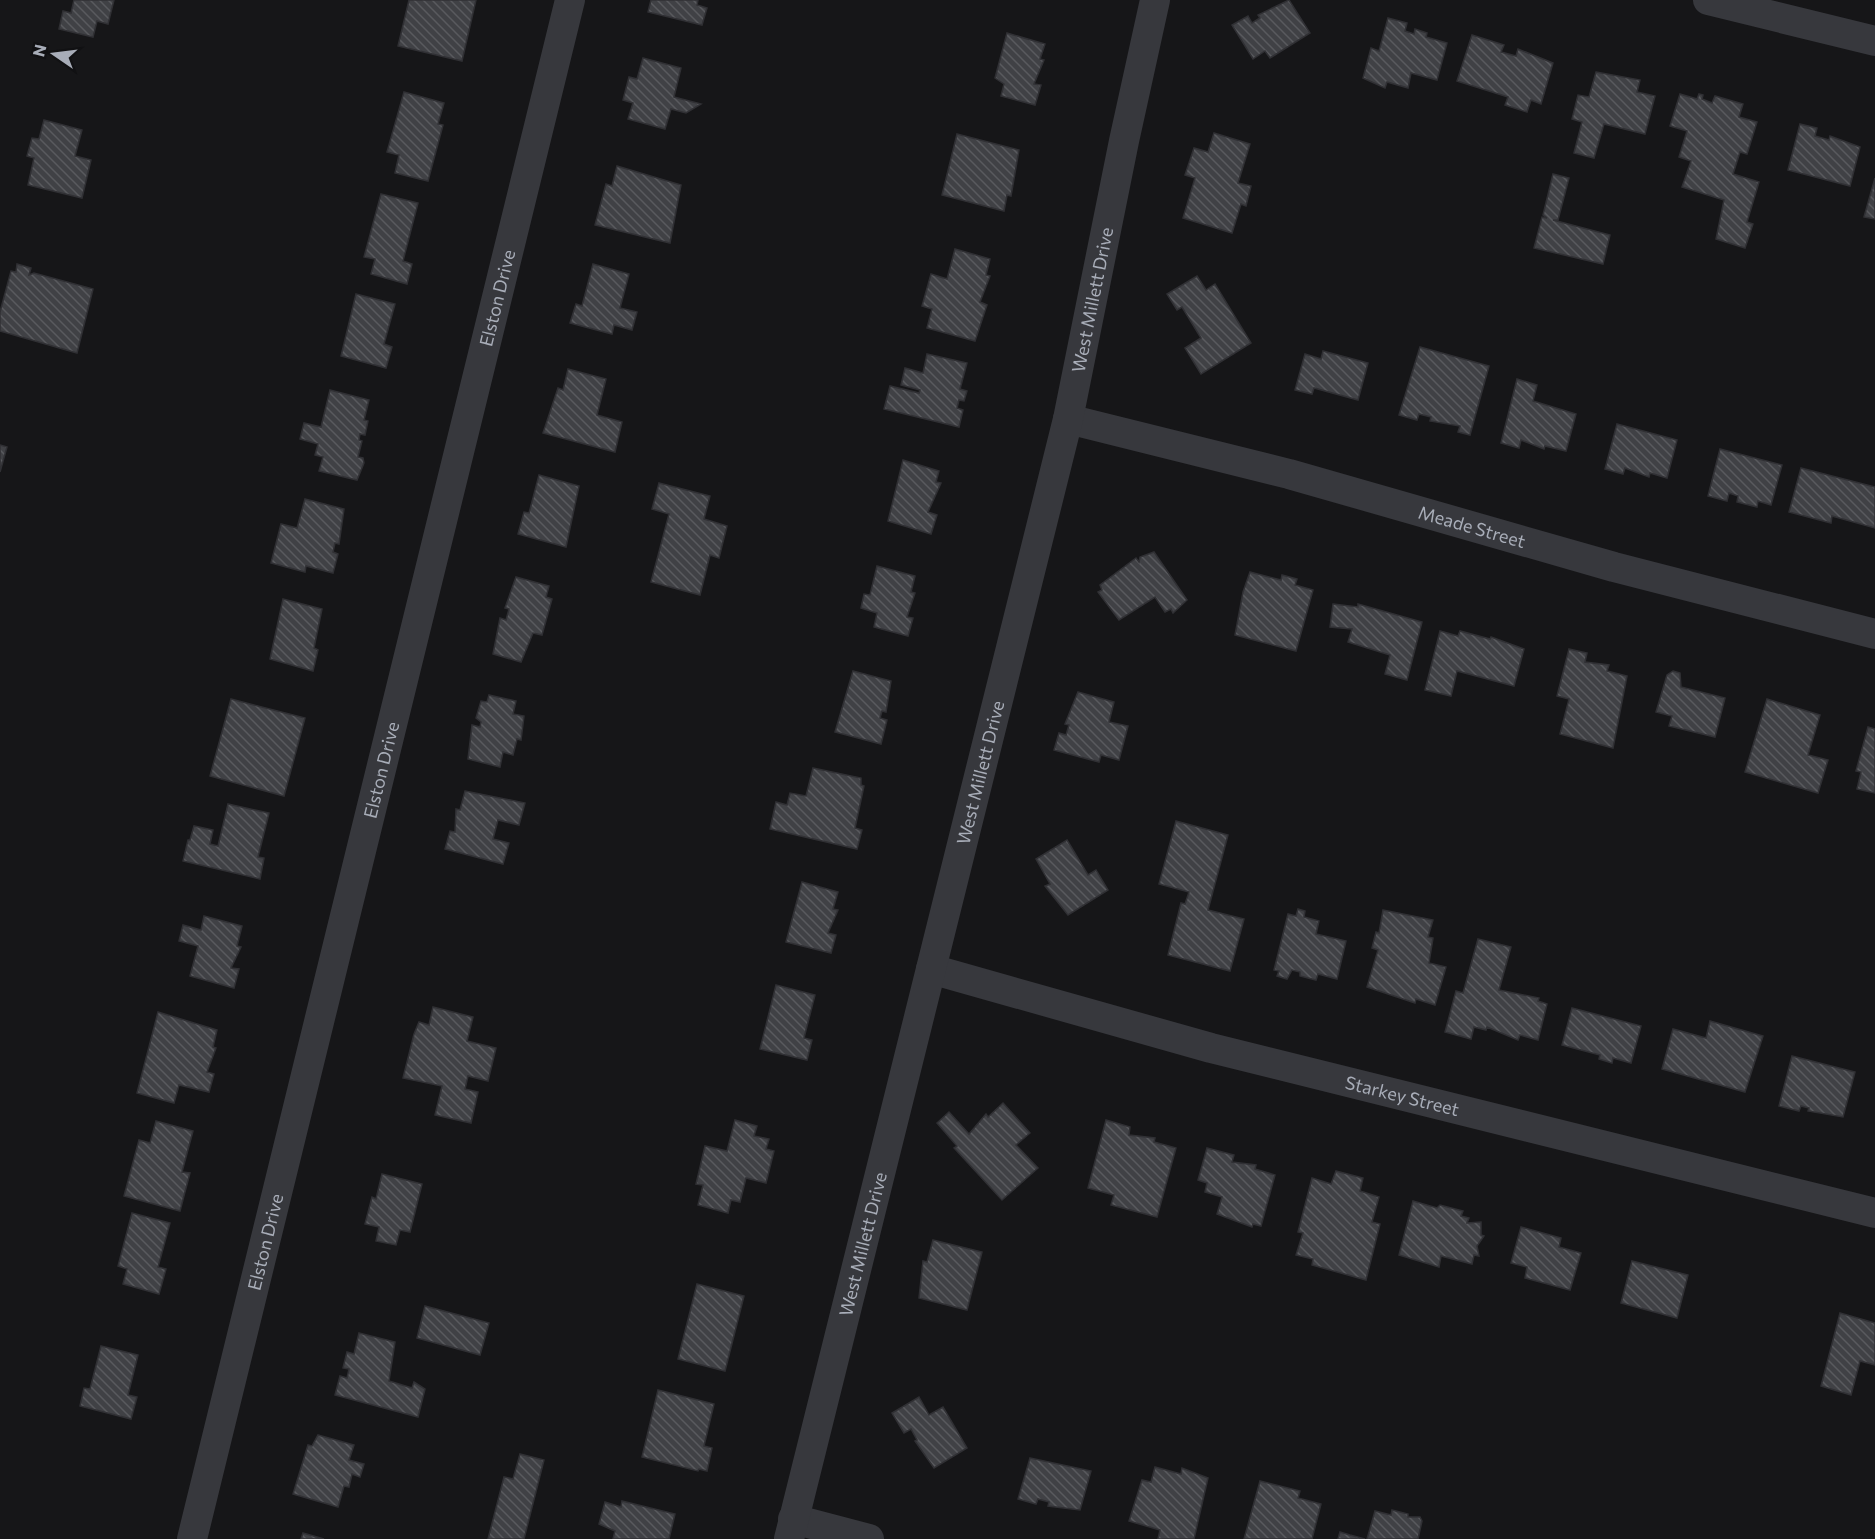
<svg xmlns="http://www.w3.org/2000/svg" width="1875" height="1539" font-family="Commissioner,sans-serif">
<defs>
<pattern id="building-back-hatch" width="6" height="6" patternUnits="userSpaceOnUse" patternTransform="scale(1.5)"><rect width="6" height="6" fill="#404145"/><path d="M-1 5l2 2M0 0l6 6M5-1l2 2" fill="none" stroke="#595a5e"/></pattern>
</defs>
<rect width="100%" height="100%" fill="#161618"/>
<g fill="url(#building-back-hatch)" stroke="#303034" stroke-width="1.5">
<path d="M74 0H114L108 24 97 21 93 37 59 29 63 11 71 13Z"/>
<path d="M409 0H476L462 61 398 46Z"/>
<path d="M651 0H698L697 5 707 8 702 25 648 12Z"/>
<path d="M1289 0 1310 33 1270 58 1265 51 1253 59 1232 25 1248 16 1252 23 1260 18 1258 15Z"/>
<path d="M1388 18 1407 23 1405 31 1414 34 1415 29 1427 33 1426 37 1447 43 1437 80 1411 73 1408 88 1387 82 1385 88 1363 78 1371 48 1379 51Z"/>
<path d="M1007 33 1045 44 1040 59 1044 60 1034 84 1041 85 1035 105 1001 96 1004 84 995 78Z"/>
<path d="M1472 35 1504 45 1501 52 1516 56 1518 49 1553 63 1541 104 1531 100 1527 112 1505 105 1508 97 1457 81Z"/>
<path d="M643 58 681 68 674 97 701 104 686 113 671 109 665 129 628 119 633 103 623 100 629 77 637 79Z"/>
<path d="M1596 72 1640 80 1637 92 1655 96 1645 134 1604 124 1594 158 1574 153 1582 122 1572 119 1578 95 1589 97Z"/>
<path d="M404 92 444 103 438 124 443 125 428 181 395 173 399 155 387 152Z"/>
<path d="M1680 94 1697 99 1699 94 1703 95 1702 99 1712 103 1715 96 1743 104 1739 117 1757 122 1747 154 1740 152 1733 174 1759 182 1747 222 1753 224 1745 248 1716 239 1724 200 1682 187 1691 161 1679 157 1687 131 1670 126Z"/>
<path d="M44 120 82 130 75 156 91 160 82 198 28 185 34 158 27 156 32 138 39 139Z"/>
<path d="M1800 124 1817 128 1815 136 1829 140 1830 136 1860 147 1850 186 1788 170Z"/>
<path d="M1214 133 1250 144 1238 183 1251 186 1246 206 1241 204 1232 233 1183 218 1195 178 1185 175 1194 148 1208 152Z"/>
<path d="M957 134 1019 150 1011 196 1007 195 1004 211 942 195Z"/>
<path d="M617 166 681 185 670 243 595 225 606 184 612 186Z"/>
<path d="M1553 174 1569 178 1558 220H1553L1610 235 1603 264 1534 248 1542 217 1547 218 1543 215Z"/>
<path d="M1875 178V219L1864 217Z"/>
<path d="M381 194 418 203 403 261 412 264 407 284 371 274 375 259 364 257Z"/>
<path d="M955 249 990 259 986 275 990 276 980 302 987 305 975 341 927 328 932 309 922 306 931 274 947 279Z"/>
<path d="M17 264 31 268 29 275 34 273 93 289 77 353 0 331V312L11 271 16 272Z"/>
<path d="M593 264 629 274 620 308 637 312 632 330 614 325 612 334 570 323 576 304 582 306Z"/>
<path d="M1197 276 1206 290 1215 284 1251 343 1201 374 1185 348 1201 338 1182 307 1177 310 1167 294Z"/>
<path d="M356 294 395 304 384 344 392 347 386 368 341 356Z"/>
<path d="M1420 347 1489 366 1470 435 1458 432 1460 426 1430 421 1431 417 1419 414 1417 420 1399 415Z"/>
<path d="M1323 351 1368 363 1358 400 1314 388 1312 394 1295 390 1305 354 1321 359Z"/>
<path d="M927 354 967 363 960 389 967 391 964 401 959 400 957 408 963 410 959 427 884 409 890 386 919 393 920 390 901 385 905 368 923 373Z"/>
<path d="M568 369 606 379 597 415 622 422 615 452 543 433 558 388 563 390Z"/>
<path d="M1517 379 1537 385 1533 401 1576 414 1566 451 1545 446 1544 449 1521 440 1519 448 1501 443Z"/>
<path d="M330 390 369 400 364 420 368 421 365 435 360 434 359 440 362 441 358 457 363 458 364 463 357 480 319 471 323 457 315 455 318 444 300 439 304 423 321 427Z"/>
<path d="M1617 424 1677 440 1667 478 1650 473 1649 477 1625 468 1623 474 1605 469Z"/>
<path d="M0 445 7 447 0 472Z"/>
<path d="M1720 449 1782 465 1771 505 1758 501 1757 507 1737 502 1738 496 1729 493 1727 501 1708 496Z"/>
<path d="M903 460 939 471 936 482 941 483 928 512 937 515 931 534 888 521Z"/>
<path d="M1801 468 1875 487V528L1832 516 1831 523 1789 512Z"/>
<path d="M539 475 579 486 566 547 518 534 524 512 529 513Z"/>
<path d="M659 483 710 496 704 519 727 526 719 558 710 555 700 595 651 582 669 514 652 509Z"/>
<path d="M305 499 344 509 339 544 335 543 333 552 338 554 333 573 306 566 305 572 271 563 281 524 297 528Z"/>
<path d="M1154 552 1187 600 1173 613 1171 609 1165 612 1155 597 1119 620 1098 592 1102 590 1100 585 1136 558 1139 562 1140 557Z"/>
<path d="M877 566 915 576 911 592 915 593 907 617 913 618 908 636 874 627 877 613 861 608 864 594 870 595Z"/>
<path d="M1250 572 1281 580 1282 575 1297 579 1295 585 1313 590 1296 651 1235 635 1243 592Z"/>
<path d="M516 577 549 586 546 597 552 599 542 635 533 633 521 662 493 654 500 618 506 620 509 609 505 608Z"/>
<path d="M283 599 322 609 314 648 318 650 313 671 270 659Z"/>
<path d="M1333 604 1358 607V604L1422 622 1407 680 1385 674 1390 655 1348 642 1352 629 1330 627Z"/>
<path d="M1440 631 1458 636 1460 631 1490 639 1491 637 1524 649 1514 686 1457 671 1451 696 1425 690Z"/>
<path d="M1569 649 1587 653 1585 662 1609 665 1607 671 1627 676 1613 748 1560 734 1569 699 1557 696Z"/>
<path d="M853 671 891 681 886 712 882 711 880 718 887 720 881 744 835 732Z"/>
<path d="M1673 671 1680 673 1681 687 1725 698 1715 737 1669 726 1672 716 1656 712 1667 675Z"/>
<path d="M1078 692 1114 702 1109 722 1128 726 1119 760 1101 755 1099 762 1054 750 1059 733 1066 735 1069 725 1065 724Z"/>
<path d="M489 695 516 701 513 714 524 716 521 740 517 739 513 755 503 752 500 767 468 759 472 725 480 727 481 722 476 718 481 701 487 702Z"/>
<path d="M231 699 305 718 284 796 210 776Z"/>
<path d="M1767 699 1820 715 1808 755 1828 760 1818 793 1745 772Z"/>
<path d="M1868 727 1875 729V793L1857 789 1861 772 1856 771Z"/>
<path d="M813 768 861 778V785L864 786 855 828 862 830 857 849 770 829 776 802 787 805 790 793 806 796Z"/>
<path d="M465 791 525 803 519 825 498 820 493 839 509 843 503 864 445 849 450 831 455 832 456 809 460 810Z"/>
<path d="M228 804 269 813 258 857 264 858 260 879 183 861 188 840H190L194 826 213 830 210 844 218 846Z"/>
<path d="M1176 821 1228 835 1208 910 1244 919 1230 971 1168 955 1181 903 1185 904 1189 892 1159 884Z"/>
<path d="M1067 840 1088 875 1096 870 1108 890 1068 915 1045 886 1050 884 1036 859Z"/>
<path d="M802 882 838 892 833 909 838 910 828 933 836 935 831 953 786 942Z"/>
<path d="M1298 909 1305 911 1304 917 1319 921 1316 934 1346 941 1337 979 1318 974 1316 980 1300 976V972L1292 970 1287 979 1277 976 1279 971 1274 970 1288 914 1296 916Z"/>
<path d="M1383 910 1433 920 1428 937 1433 938 1429 963 1446 967 1435 1005 1416 999 1415 1003 1367 987 1378 950 1372 948 1376 932 1379 933Z"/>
<path d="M204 916 242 926 237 946 241 947 231 968 239 969 234 988 190 976 198 946 179 941 183 925 201 930Z"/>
<path d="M1478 939 1511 947 1499 990 1539 998 1538 1001 1547 1004 1538 1040 1520 1035 1518 1040 1487 1027 1486 1030 1474 1027 1471 1039 1445 1032 1456 991 1463 993Z"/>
<path d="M776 985 815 995 804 1038 812 1040 807 1060 760 1049Z"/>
<path d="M433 1007 473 1017 467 1041 496 1048 488 1081 468 1076 465 1089 478 1092 471 1123 435 1115 442 1086 403 1078 414 1034 419 1022 429 1025Z"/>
<path d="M1572 1008 1641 1026 1631 1063 1613 1058 1612 1063 1599 1059 1600 1055 1562 1045Z"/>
<path d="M158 1012 217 1030 213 1047 216 1048 207 1072 214 1074 209 1092 179 1085 174 1103 137 1093Z"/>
<path d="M1710 1021 1763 1036 1745 1092 1662 1069 1673 1029 1706 1038Z"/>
<path d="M1792 1056 1855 1072 1843 1117 1808 1111 1809 1108 1801 1106 1799 1111 1779 1106Z"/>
<path d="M1003 1103 1030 1133 1016 1145 1038 1168 1002 1200 954 1148 957 1146 937 1123 949 1112 969 1134 986 1114 988 1117Z"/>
<path d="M735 1120 757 1126 754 1136 769 1139 766 1149 774 1151 766 1183 746 1178 740 1202 731 1200 728 1213 698 1205 703 1185 696 1184 705 1146 727 1151Z"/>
<path d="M1106 1120 1130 1127 1129 1135 1155 1138 1154 1142 1176 1148 1157 1217 1111 1205 1114 1195 1088 1188Z"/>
<path d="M156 1121 193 1131 182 1172 190 1173 180 1211 124 1196 139 1140 150 1143Z"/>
<path d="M1207 1148 1234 1155 1232 1162 1256 1165 1255 1169 1275 1175 1261 1226 1253 1224 1252 1227 1217 1214 1222 1197 1205 1192 1207 1183 1198 1180Z"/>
<path d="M1336 1171 1363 1178 1360 1191 1379 1197 1372 1222 1380 1224 1366 1280 1312 1265 1313 1259 1296 1255 1303 1233 1298 1232 1312 1178 1331 1184Z"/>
<path d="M382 1174 422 1184 410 1232 400 1230 396 1245 376 1241 379 1227 365 1224 372 1197 376 1199Z"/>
<path d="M1413 1201 1437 1208 1440 1205 1463 1211 1461 1216 1469 1218 1467 1223 1481 1222V1235L1484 1236 1477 1246 1479 1256 1474 1255 1472 1264 1441 1256 1439 1267 1399 1255Z"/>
<path d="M132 1213 170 1223 158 1267 166 1269 159 1294 123 1284 127 1269 118 1266Z"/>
<path d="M1521 1227 1561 1238 1559 1247 1581 1253 1570 1290 1525 1278 1527 1267 1511 1263Z"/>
<path d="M933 1240 982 1252 967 1310 919 1298 923 1261 927 1262Z"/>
<path d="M1632 1261 1688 1275 1677 1318 1621 1303Z"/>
<path d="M697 1284 744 1296 725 1371 678 1359Z"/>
<path d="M425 1306 489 1323 480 1355 417 1338Z"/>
<path d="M1840 1313 1875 1323V1365L1860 1361 1851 1395 1821 1386Z"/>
<path d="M359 1333 395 1342 389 1381 412 1388 414 1382 425 1389 418 1417 335 1395 340 1376 347 1378 349 1369 343 1368 347 1352 354 1354Z"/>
<path d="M101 1346 138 1355 128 1395 137 1397 131 1419 80 1406 84 1388 90 1389Z"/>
<path d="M658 1390 714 1404 704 1446 712 1448 707 1471 699 1469 698 1471 642 1457Z"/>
<path d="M919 1397 929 1415 943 1407 967 1448 934 1468 915 1441 917 1440 911 1429 904 1433 892 1413Z"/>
<path d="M318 1435 354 1445 349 1460 364 1464 360 1477 352 1474 349 1487 344 1486 338 1507 293 1494 308 1445 312 1446Z"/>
<path d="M520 1454 544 1460 524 1539H488L504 1477 513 1479Z"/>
<path d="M1030 1458 1091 1471 1080 1510 1048 1506 1049 1502 1038 1499 1036 1504 1018 1499Z"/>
<path d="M1155 1467 1181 1474 1182 1468 1208 1478 1194 1539H1158L1160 1530 1129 1521 1142 1480 1151 1482Z"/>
<path d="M1260 1481 1300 1491 1298 1498 1321 1504 1312 1539H1244Z"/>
<path d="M622 1501 675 1514 669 1539H613L615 1531 599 1524 605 1502 621 1507Z"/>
<path d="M1392 1510 1408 1514V1517H1420L1422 1521 1418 1539H1367L1375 1511 1391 1515Z"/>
<path d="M1340 1532 1350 1535 1365 1539H1338Z"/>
<path d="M303 1533 324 1539H301Z"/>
</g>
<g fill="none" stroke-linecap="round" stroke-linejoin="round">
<g stroke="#37383d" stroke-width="30">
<path d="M1708 0 1875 41"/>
<path id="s1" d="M1068 419 1289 474 1614 567 1875 634"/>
<path id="s2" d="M931 969 1211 1048 1875 1213"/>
<path d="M793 1519 869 1539"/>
<path id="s3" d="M192 1539 570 0"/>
<path id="s4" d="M789 1539 1068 419 1124 141 1155 0"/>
</g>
</g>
<g text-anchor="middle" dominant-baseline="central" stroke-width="4.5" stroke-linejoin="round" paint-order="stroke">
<g font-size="18" fill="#a8adb8" stroke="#111113">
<text stroke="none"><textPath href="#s3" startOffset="1278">Elston Drive</textPath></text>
<text stroke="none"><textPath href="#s4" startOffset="1276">West Millett Drive</textPath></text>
<text stroke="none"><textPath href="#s1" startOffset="418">Meade Street</textPath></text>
<text stroke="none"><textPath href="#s3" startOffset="792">Elston Drive</textPath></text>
<text stroke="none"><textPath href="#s4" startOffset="790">West Millett Drive</textPath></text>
<text stroke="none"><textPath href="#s2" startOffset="488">Starkey Street</textPath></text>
<text stroke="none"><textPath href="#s3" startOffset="306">Elston Drive</textPath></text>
<text stroke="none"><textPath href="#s4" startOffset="304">West Millett Drive</textPath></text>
</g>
</g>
<g transform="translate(54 54) rotate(284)" stroke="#111113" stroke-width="4.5" paint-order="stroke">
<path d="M0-4.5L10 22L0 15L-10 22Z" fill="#a8adb8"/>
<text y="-9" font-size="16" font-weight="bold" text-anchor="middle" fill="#a8adb8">N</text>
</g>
</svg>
